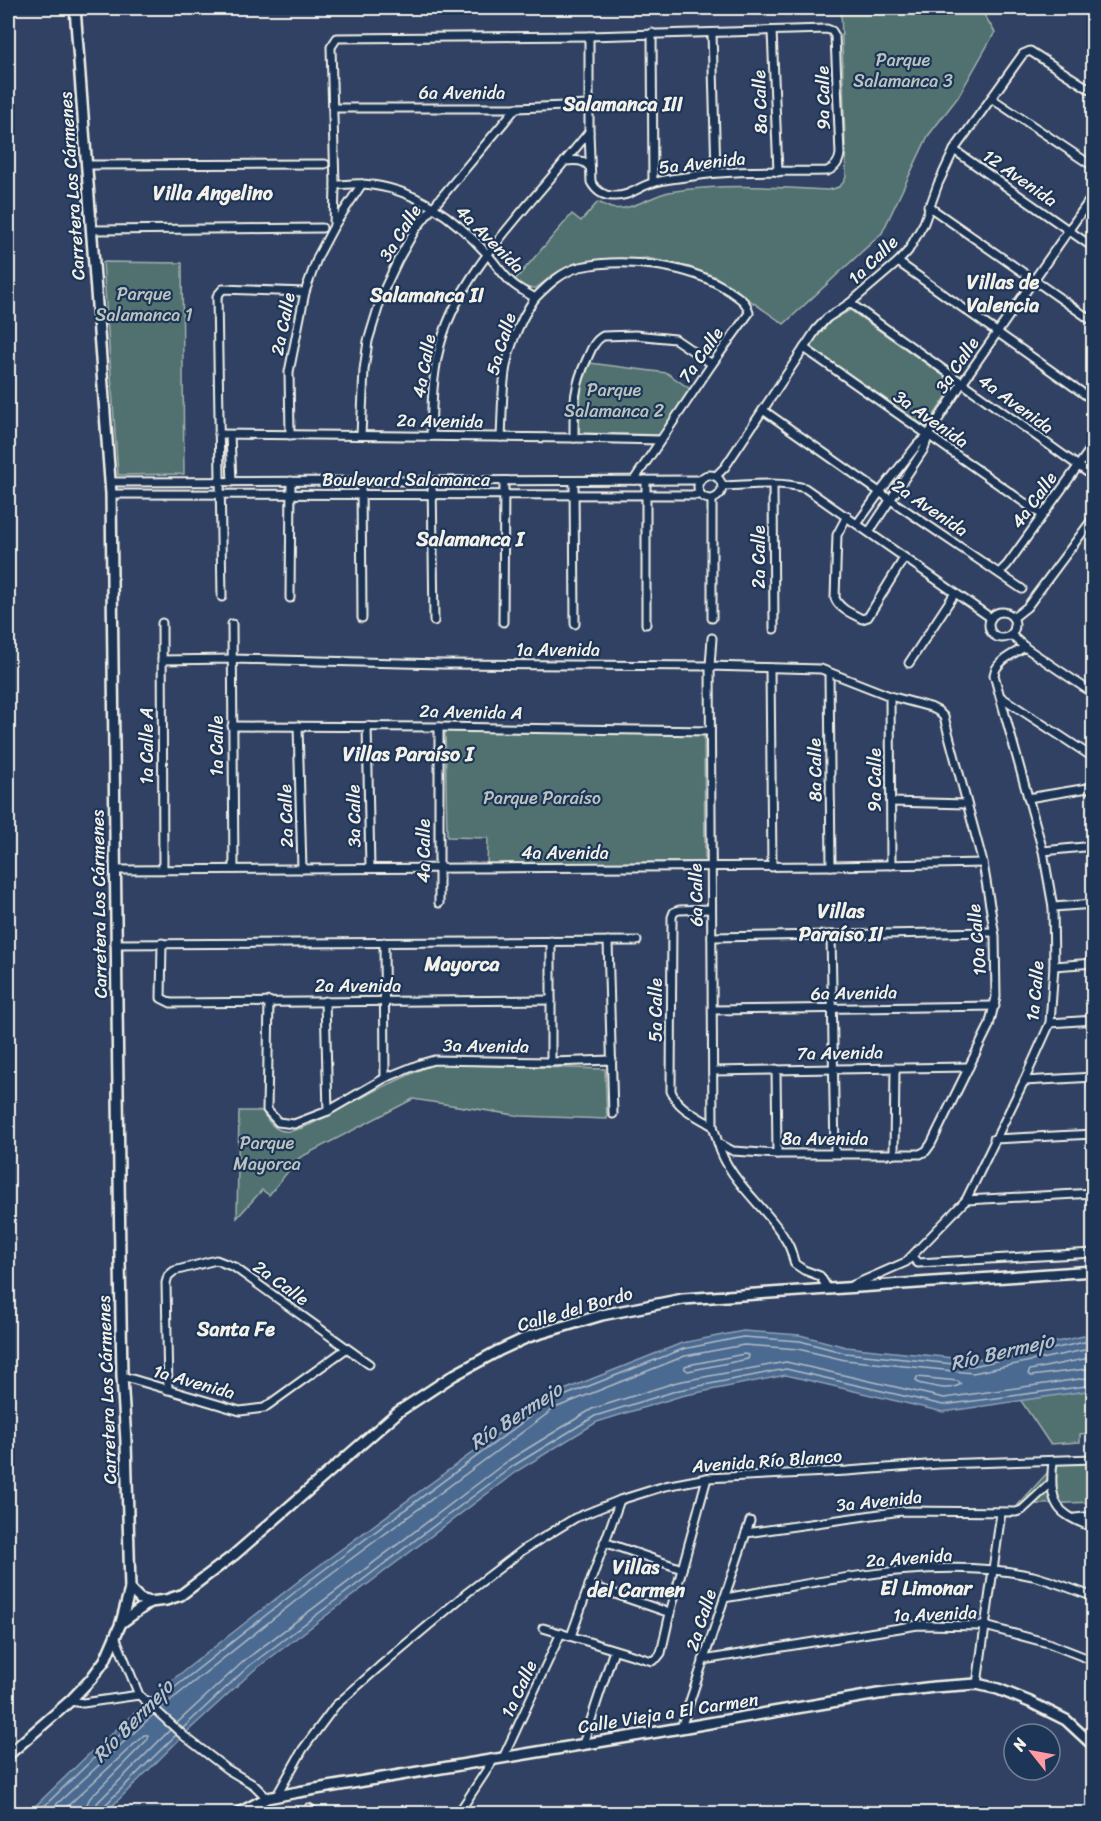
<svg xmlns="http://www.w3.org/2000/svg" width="1101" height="1821" font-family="Sriracha,sans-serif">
<rect width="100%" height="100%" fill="#304163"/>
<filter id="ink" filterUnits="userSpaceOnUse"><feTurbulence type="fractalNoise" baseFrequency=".0167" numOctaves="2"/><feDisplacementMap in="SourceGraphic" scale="12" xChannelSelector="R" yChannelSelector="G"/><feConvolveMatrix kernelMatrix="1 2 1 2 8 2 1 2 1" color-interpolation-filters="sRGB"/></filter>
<g filter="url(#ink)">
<g fill="#517171" stroke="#a2b1ac" stroke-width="1.5">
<path d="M841 8H980L995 32 958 97 928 136 882 233 784 324 716 277 689 267 647 258 575 263 552 276 536 288H529L522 286 515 280 572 214 581 221 598 202C602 204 607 206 611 208 629 212 651 196 669 192 721 183 775 187 828 190 838 188 842 187 846 177Z"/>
<path d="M103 262 182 263 184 474 118 475Z"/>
<path d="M850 310 955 384 926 427 809 346 831 321Z"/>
<path d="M590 363 667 373 690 389 660 435 579 433 581 387Z"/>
<path d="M445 731 704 735 705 862 487 864 488 838 447 837Z"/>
<path d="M433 1064 605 1069 607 1119 521 1116 413 1099 299 1158 269 1195 262 1190 237 1218 239 1111H263C267 1122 277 1133 290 1131 309 1128 328 1115 345 1106 374 1091 404 1077 433 1064Z"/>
<path d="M1093 1365V1440H1091L1090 1433 1080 1434V1442L1050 1444 1009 1383Z"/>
<path d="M1093 1458V1502L1018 1505 1048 1472 1050 1460Z"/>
</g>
<path fill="#4c6b91" stroke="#8fa1b4" stroke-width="1.5" d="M743 1331 800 1335 846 1347 973 1360 1093 1334V1390L943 1412 786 1375 681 1396 597 1422 517 1471 253 1671 189 1730 105 1813 27 1814 89 1754 162 1688 305 1576 549 1396 682 1343Z"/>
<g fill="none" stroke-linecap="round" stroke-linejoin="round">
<g stroke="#b1bbc5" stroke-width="1.5">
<path d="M744 1354 749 1355 748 1359 688 1371 685 1369V1366L688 1365Z"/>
<path d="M1094 1357 1030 1370 1028 1374 1031 1376 1094 1368"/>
<path d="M917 1377 958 1381 961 1384C948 1392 932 1386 918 1383L916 1380Z"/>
<path d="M155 1703 309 1581 551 1401 683 1349 743 1337 800 1341 845 1353 973 1366 1094 1340"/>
<path d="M161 1708 313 1587 555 1408 685 1356 744 1345 798 1349 845 1360 973 1373 1094 1348"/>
<path d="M177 1723 245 1660 509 1460 592 1409 677 1382 786 1362 944 1398 1094 1377"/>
<path d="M183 1728 249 1666 513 1466 595 1416 679 1390 786 1369 943 1405 1094 1385"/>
<path d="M36 1814 93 1759 148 1710"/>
<path d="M46 1814 153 1715"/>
<path d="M59 1814 144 1735H148V1739L90 1798 86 1806 85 1814"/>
<path d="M94 1814 95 1807 98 1802 170 1730"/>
<path d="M102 1814 103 1807 176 1735"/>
</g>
<defs>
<g id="street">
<path d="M772 31 778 172"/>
<path d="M652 33 653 183"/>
<path d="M712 33 716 172"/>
<path d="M991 98 1094 167"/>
<path d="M334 108H516L590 105"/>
<path d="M954 150 1094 248"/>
<path d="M565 161 589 132V36"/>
<path d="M87 165 325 164"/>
<path d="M335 185C344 185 354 183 363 184 415 188 454 217 488 255 496 264 503 275 512 283 519 289 527 293 535 298 548 285 561 272 580 267 625 257 690 265 728 290 738 297 747 301 749 313L712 364 634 480"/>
<path d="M928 206 1094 322"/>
<path d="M334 226 335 185 331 47 337 38 589 36 827 29 832 31 835 36 840 154C839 163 835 168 827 171 782 172 737 169 693 176 680 178 665 179 652 183 638 187 629 197 613 196 603 196 596 191 591 182L589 132"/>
<path d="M93 230 322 228"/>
<path d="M898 262 1094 401"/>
<path d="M850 303 1094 477"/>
<path d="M804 348 1042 515"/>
<path d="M763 410 898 505 1022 589"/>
<path d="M219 434 574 438 660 440"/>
<path d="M230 435 232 482"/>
<path d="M290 435 289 372 305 292 318 256 334 226 362 184"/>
<path d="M361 435 364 370 368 341 383 292 398 260 415 230 434 206 516 108"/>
<path d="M431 436C432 409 432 381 438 354 453 281 519 217 565 161 574 160 585 159 590 168"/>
<path d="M501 437C502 418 502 399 504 381 506 353 519 321 535 298"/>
<path d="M574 438C574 406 573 388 587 359 591 350 594 341 603 336L635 335 675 339 712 364"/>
<circle cx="710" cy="487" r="12"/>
<path d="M716 476 725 467 816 330 827 318 850 303 898 262 908 251 924 223 938 184 954 150 1023 54 1030 51 1094 92"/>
<path d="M646 480V624"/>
<path d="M361 481 362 618"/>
<path d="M432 481 434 621"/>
<path d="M574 481 575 624"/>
<path d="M110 482 700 480"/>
<path d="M773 485 774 629"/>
<path d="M722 486C748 485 779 481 805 488L991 618"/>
<path d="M111 494 701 495"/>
<path d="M847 516 837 535 835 598C839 609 853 614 862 619L868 617 904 558"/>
<path d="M857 524 880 492 918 444 928 435 962 383 1094 194"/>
<path d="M869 532 924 449 928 437"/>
<path d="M999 573 1007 565 1094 444"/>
<path d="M222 597 217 296 223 289 305 292"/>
<path d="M290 598 291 481"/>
<circle cx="1002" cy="625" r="13"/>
<path d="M712 618V499"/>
<path d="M1013 618 1027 607 1094 517"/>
<path d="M503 622 504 481"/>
<path d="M162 623 163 869"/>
<path d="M232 624 234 869"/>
<path d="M1011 635 1026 648 1094 694"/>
<path d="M162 660 232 659 442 664 710 666 821 669 890 696 930 707 938 711 944 717 983 863 995 936 996 997 989 1026 931 1144 926 1151 920 1154H777L733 1151 718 1143 713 1126C712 972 710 819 710 666L712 638"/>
<path d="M909 663 955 593"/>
<path d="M770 668 772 867"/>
<path d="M829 673 831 866"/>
<path d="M890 696 891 865"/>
<path d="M1001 697 1094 758"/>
<path d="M232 726 439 727 710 731"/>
<path d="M298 726 302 869"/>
<path d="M367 726 370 868"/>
<path d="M439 727V903"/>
<path d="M1028 798 1094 787"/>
<path d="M891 802 966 804"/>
<path d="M1043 851 1094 846"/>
<path d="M115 870 831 866 983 863"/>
<path d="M1053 907 1094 904"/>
<path d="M711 909 679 910 674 912 672 917 671 1091C678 1109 697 1116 713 1126"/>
<path d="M831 935 835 1153"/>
<path d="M712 937 994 932"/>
<path d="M551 941V1062"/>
<path d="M608 941 613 1114"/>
<path d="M384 942 385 1078"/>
<path d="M162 943 161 998 171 1003 551 1000"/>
<path d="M115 944 637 941"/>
<path d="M1054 966 1094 963"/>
<path d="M269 1001 267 1110 278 1122 294 1124 328 1111 385 1078 420 1064 434 1060 551 1062 612 1060"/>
<path d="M325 1001 328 1111"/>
<path d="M713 1010 995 1006"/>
<path d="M1050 1023 1094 1020"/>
<path d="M776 1069 777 1154"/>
<path d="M713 1071 969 1067"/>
<path d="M1024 1081 1094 1077"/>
<path d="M994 1139 1094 1134"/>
<path d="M718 1143C728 1182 771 1210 789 1246 792 1252 793 1259 795 1264L804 1270 820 1276 828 1289"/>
<path d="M894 1154 895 1068"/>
<path d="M966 1200 1094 1193"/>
<path d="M912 1257 918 1263 1094 1253"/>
<path d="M851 1286 906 1262 966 1200 1024 1081 1050 1023 1054 966 1053 907 1043 851 994 675C996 661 1013 654 1025 647"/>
<path d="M122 1376 240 1411 264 1408 346 1349"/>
<path d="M168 1390 166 1283 168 1276 174 1271 216 1260 234 1267 369 1364"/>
<path d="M1053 1461C1051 1479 1049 1504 1067 1515 1075 1521 1085 1524 1094 1528"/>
<path d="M1075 1518 1094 1516"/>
<path d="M746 1533 901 1511 1016 1512 1022 1510 1051 1483"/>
<path d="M604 1542 682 1569"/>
<path d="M589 1585 670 1613"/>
<path d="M724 1598C822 1582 934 1555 1033 1576 1053 1581 1074 1590 1094 1597"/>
<path d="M543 1628 652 1661 657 1658 661 1653 670 1613 707 1478"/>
<path d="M115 1636 139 1695 184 1736 227 1769 254 1785 267 1798"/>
<path d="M571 1636 620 1500"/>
<path d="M703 1660 918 1625 985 1626 1048 1643 1094 1661"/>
<path d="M977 1684 1001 1513"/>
<path d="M70 1701 83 1703 139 1695"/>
<path d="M681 1728 750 1521"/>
<path d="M583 1744 614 1650"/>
<path d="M503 1758 561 1633"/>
<path d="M276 1797 303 1749 335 1706 379 1667 468 1592 523 1550 575 1518 620 1500 665 1486 707 1478 847 1471 939 1464 1094 1459"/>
<path d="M305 1814 309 1808 317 1814"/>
<path d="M458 1814 494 1759"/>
</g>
<g id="secondary">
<path d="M130 1589 140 1599 150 1602"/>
<path d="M121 1623 150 1602 166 1600 181 1595 234 1555 398 1412 454 1375 498 1351 528 1337 602 1315 683 1299 1094 1271"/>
<path d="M8 1755 70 1701 91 1679 105 1660 121 1623 130 1589 126 1442 122 1376 120 1260 111 494 75 8"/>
<path d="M237 1814 267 1798 298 1792 640 1735 878 1694 934 1687 977 1684 998 1689 1030 1702 1066 1720 1094 1746"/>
</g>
</defs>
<use href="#street" stroke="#f4f1e8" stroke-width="11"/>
<use href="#secondary" stroke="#f4f1e8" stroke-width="14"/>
<use href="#street" stroke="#1d3557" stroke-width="7"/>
<use href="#secondary" stroke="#1d3557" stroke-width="9"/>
</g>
</g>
<g text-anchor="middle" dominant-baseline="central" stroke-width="4.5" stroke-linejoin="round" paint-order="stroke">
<g font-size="18" fill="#bbc4be" stroke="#1d3557">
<text x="903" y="60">Parque<tspan x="903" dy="21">Salamanca 3</tspan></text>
<text x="144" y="294">Parque<tspan x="144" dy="21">Salamanca 1</tspan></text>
<text x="614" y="390">Parque<tspan x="614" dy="21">Salamanca 2</tspan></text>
<text x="542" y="798">Parque Paraíso</text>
<text x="267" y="1143">Parque<tspan x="267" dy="21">Mayorca</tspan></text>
</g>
<g font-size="18" fill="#f4f1e8" stroke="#1d3557">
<text x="462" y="93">6a Avenida</text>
<text transform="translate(823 98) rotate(-91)">9a Calle</text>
<text transform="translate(760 102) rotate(-92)">8a Calle</text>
<text transform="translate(702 163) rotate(-6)">5a Avenida</text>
<text transform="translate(1020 178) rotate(35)">12 Avenida</text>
<text transform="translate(72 186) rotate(-94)">Carretera Los Cármenes</text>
<text transform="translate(400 233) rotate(-58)">3a Calle</text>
<text transform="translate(490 239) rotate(45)">4a Avenida</text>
<text transform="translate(873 260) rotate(-44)">1a Calle</text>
<text transform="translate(283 324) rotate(-79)">2a Calle</text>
<text transform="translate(501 344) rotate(-73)">5a Calle</text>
<text transform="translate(701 355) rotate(-55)">7a Calle</text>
<text transform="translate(957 365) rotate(-56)">3a Calle</text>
<text transform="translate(424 366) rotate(-80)">4a Calle</text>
<text transform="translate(1016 404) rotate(36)">4a Avenida</text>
<text transform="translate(931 419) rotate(35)">3a Avenida</text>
<text transform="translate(440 421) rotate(1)">2a Avenida</text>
<text x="406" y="480">Boulevard Salamanca</text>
<text transform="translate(1034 500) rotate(-54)">4a Calle</text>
<text transform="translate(930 508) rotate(34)">2a Avenida</text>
<text transform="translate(759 557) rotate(-90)">2a Calle</text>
<text x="558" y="650">1a Avenida</text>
<text transform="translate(471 712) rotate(1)">2a Avenida A</text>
<text transform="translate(147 746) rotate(-90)">1a Calle A</text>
<text transform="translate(217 746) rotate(-90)">1a Calle</text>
<text transform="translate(815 770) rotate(-91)">8a Calle</text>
<text transform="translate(875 780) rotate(-90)">9a Calle</text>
<text transform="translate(286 816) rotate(-92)">2a Calle</text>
<text transform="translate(354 816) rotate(-91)">3a Calle</text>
<text transform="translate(424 851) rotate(-90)">4a Calle</text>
<text x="565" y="853">4a Avenida</text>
<text transform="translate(696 895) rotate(-91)">6a Calle</text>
<text transform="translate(99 904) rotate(-91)">Carretera Los Cármenes</text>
<text transform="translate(977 940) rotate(-95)">10a Calle</text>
<text x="358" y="986">2a Avenida</text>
<text transform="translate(1035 991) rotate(-85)">1a Calle</text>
<text transform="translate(854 993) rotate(-1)">6a Avenida</text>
<text transform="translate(656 1010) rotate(-90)">5a Calle</text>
<text transform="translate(486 1046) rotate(1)">3a Avenida</text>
<text transform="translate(840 1053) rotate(-1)">7a Avenida</text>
<text x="825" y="1139">8a Avenida</text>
<text transform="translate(281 1283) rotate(36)">2a Calle</text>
<text transform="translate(575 1309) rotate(-16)">Calle del Bordo</text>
<text transform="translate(194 1382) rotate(16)">1a Avenida</text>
<text transform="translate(107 1390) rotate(-92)">Carretera Los Cármenes</text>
<text transform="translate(767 1461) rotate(-4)">Avenida Río Blanco</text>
<text transform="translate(879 1501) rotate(-6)">3a Avenida</text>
<text transform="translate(909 1558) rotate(-4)">2a Avenida</text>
<text transform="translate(935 1614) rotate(-2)">1a Avenida</text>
<text transform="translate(701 1620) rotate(-72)">2a Calle</text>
<text transform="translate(519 1689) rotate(-65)">1a Calle</text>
<text transform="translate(668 1713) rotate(-9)">Calle Vieja a El Carmen</text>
</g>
<g font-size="20" font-weight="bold" fill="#f4f1e8" stroke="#1d3557">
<text x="623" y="104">Salamanca III</text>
<text x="213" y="193">Villa Angelino</text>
<text x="1003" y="282">Villas de<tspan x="1003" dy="23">Valencia</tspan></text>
<text x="427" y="295">Salamanca II</text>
<text x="470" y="539">Salamanca I</text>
<text x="408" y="754">Villas Paraíso I</text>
<text x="841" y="911">Villas<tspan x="841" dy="23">Paraíso II</tspan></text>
<text x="462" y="964">Mayorca</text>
<text x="236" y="1329">Santa Fe</text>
<text x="636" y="1567">Villas<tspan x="636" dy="23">del Carmen</tspan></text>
<text x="926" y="1588">El Limonar</text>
</g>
<g font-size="20" font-style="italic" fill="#b9c2ca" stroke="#1d3557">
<text transform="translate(1002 1352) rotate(-13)">Río Bermejo</text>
<text transform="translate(516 1416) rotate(-33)">Río Bermejo</text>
<text transform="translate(133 1721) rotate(-46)">Río Bermejo</text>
</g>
</g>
<rect width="1101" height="1821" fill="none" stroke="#1d3557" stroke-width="30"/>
<rect x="15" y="15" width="1071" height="1791" fill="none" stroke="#f4f1e8" stroke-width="2" filter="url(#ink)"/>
<g transform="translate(1032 1752) rotate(301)"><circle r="28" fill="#1d3557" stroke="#738091" stroke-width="1.5"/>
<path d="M0-4.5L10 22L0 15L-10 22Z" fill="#ff9aa2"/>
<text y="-9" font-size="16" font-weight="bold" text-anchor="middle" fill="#f4f1e8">N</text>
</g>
</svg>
